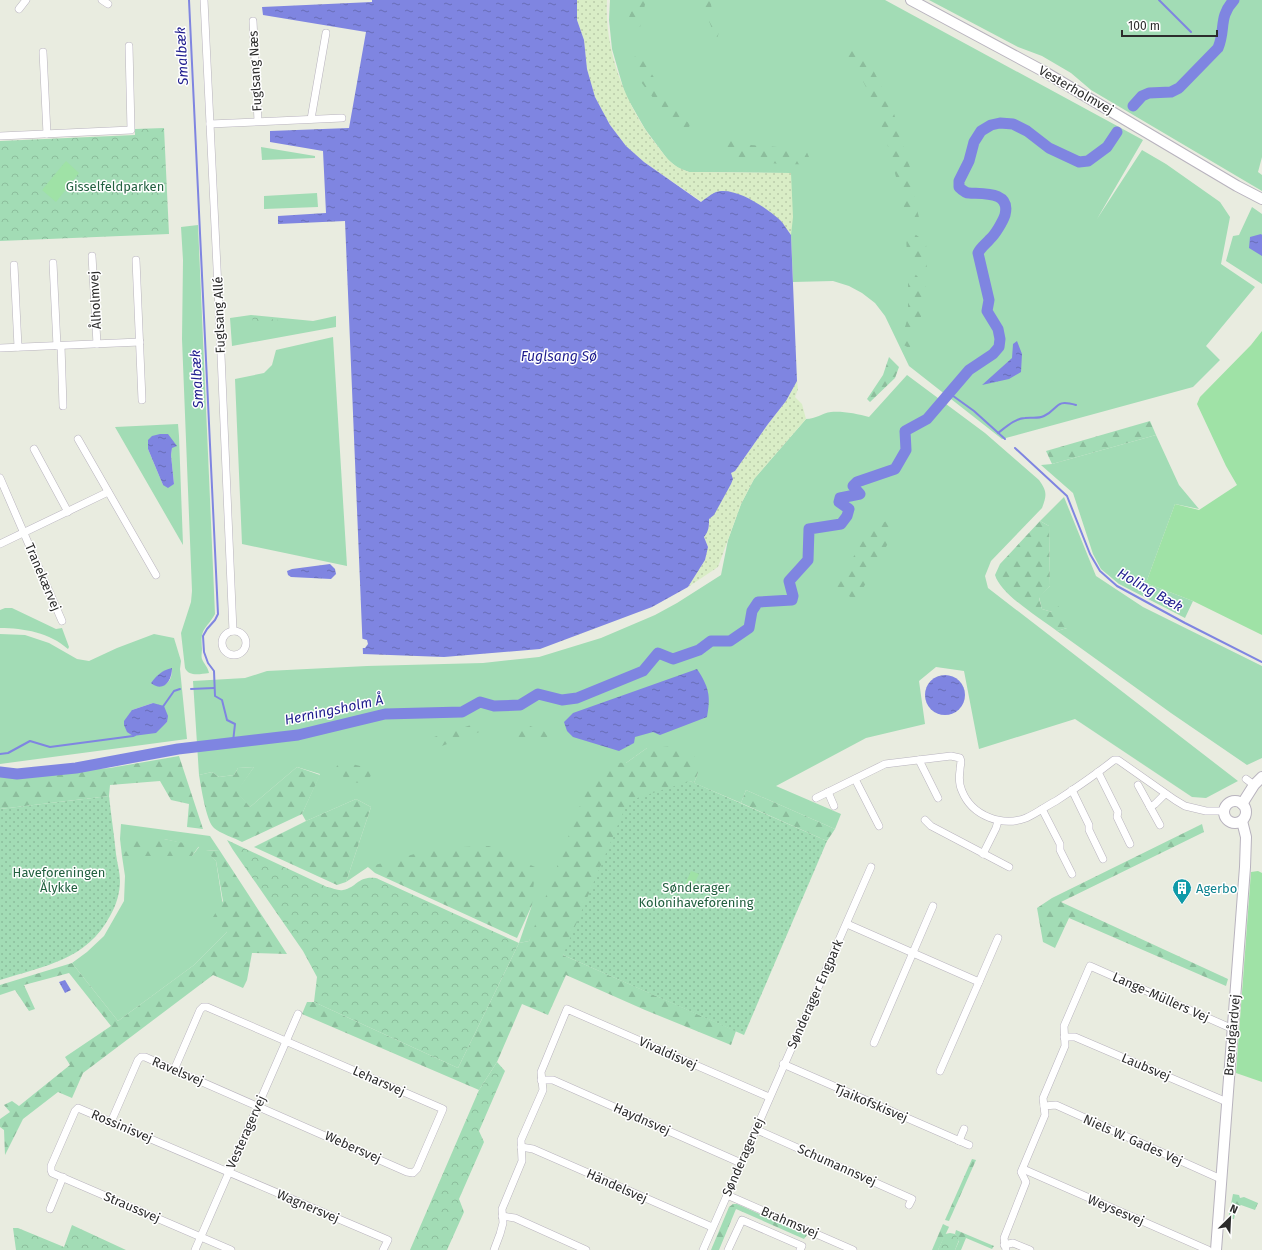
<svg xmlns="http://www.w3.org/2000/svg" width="1262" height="1250" font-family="'Fira Sans',sans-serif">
<defs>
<pattern id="forest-firs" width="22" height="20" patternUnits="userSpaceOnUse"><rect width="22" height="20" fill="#a2dcb5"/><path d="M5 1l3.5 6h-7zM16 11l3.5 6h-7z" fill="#8cbd9c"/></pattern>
<pattern id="sand-dots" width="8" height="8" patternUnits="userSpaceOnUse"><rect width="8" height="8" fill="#d9edc6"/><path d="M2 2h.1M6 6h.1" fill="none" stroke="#bacbaa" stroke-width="1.8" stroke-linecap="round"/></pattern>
<pattern id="park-crowns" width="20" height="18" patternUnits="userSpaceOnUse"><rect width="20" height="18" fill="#a2dcb5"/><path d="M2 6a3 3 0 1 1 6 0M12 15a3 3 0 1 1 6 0" fill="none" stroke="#8cbd9c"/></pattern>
<pattern id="garden-dots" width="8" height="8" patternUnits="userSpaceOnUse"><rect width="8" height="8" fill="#a2dcb5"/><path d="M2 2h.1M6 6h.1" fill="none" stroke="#8cbd9c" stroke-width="1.8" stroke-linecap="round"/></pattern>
<pattern id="water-ripples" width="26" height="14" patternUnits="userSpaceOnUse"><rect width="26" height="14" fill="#7f85e1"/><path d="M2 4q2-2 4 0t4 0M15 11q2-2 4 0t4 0" fill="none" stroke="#686db7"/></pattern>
</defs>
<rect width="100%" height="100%" fill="#e9ece0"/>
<g fill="#a2dcb5" fill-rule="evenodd">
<path d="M610 0H885L1143 140 1097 219 1142 150 1166 164 1220 202 1230 217 1221 264 1255 287 1206 346 1220 360 1193 387 1002 439 909 366 885 316 875 303 862 293 849 286 833 281 793 282 791 235V173L689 172 678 168 668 160 645 129 625 94 612 49 609 20Z"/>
<path d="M929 0H1262V157L1258 172 1262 175V191L1091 90 1071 73 1042 56 1018 47Z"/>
<path d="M261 147 315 156V158L262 160Z"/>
<path d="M317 193 318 207 264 209V196Z"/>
<path d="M1252 207 1262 214V284L1226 261 1233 236 1239 235Z"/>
<path d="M198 225 215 614C206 630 200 627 202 649 202 652 201 656 202 659 204 664 208 667 209 673 200 674 189 677 185 668L181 633 191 602 192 591 182 339 183 260 181 227Z"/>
<path d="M251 315 313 321 336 316V327L232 346 230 318Z"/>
<path d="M333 337 347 566 242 544 235 379 264 373 272 365 276 350Z"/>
<path d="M907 375 985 433 1039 480C1047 491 1047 495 1042 508L991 561 985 576 988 588 1238 781 1206 798 1192 797 1075 719 979 749 964 671 936 667 919 681 925 724 866 738 776 786 841 814 835 829 746 790 741 803 694 783 698 773 647 748 626 763 529 941 519 943 532 905 368 867 346 882 371 807 356 799 306 821 302 814 320 774 297 767 250 807 236 792 254 767 238 768 234 775 219 777 212 772 199 775 193 681 245 678 267 671 367 666 483 663 539 657 601 638 655 615 677 603 721 575 728 540 741 504 754 479 806 419C816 419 822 413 831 412 843 411 858 414 869 417Z"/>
<path d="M178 424 179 436 183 545 115 427ZM148 440 176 446 172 447 171 455 174 484 163 485 148 449Z"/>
<path d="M1156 435 1179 485 1199 509 1175 504 1146 583 1193 601 1185 618 1119 584 1101 569 1093 554 1073 493 1041 465 1052 464Z"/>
<path d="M1064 497 1096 576 1143 607 1262 666V758L1247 765 1171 713 1057 631 1067 628 1052 612 1042 609 1039 597 1050 586 1049 526 1040 521Z"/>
<path d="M5 608H12L56 629 62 628 69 647 68 649C50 633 24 628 0 628V610Z"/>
<path d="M0 634 25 635 49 643 77 659 89 661 117 648 154 634 174 638 181 661 180 669 187 739 0 764ZM172 668C172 678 170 683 161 686ZM153 703 167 722 162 726 132 710Z"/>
<path d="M121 824 210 836 220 851 206 850 216 861 227 932 194 965 118 1021 72 963 87 952 104 936 124 901 125 876 122 856H192L199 847 164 839H120Z"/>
</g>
<g fill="url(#forest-firs)">
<path d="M636 0H646L640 27C636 30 630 31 627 26V22Z"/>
<path d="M700 0H711C711 6 712 14 714 20 716 27 721 31 717 38L715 39C713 35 713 31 711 26 708 17 701 10 700 0Z"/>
<path d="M841 47 863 52 865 54 892 107 912 174 915 202 921 225H920L905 211 887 143 878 116 866 87 856 68 839 48Z"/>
<path d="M641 50 646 54 650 71 664 94 681 117 689 123 690 125 688 129 684 130 679 127 669 118 667 111 657 103 641 82 634 65V60L636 52Z"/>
<path d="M727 139 751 145 777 147H803L805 148 809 157 805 164C777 165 754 162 726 156L724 153Z"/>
<path d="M909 230 926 242 927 277 907 257 906 233Z"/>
<path d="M908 267 926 285 921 317 910 347 909 348 902 344 900 341 906 324 908 312Z"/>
<path d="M889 357 899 367 895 378 870 402 867 399 883 375Z"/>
<path d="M1150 421 1156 435 1052 464 1046 451Z"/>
<path d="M890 519 895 522 897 527 856 601 836 587 869 530Z"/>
<path d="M1040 521 1049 526 1050 586 1039 598 1042 609 1052 612 1058 606 1069 618 1067 628 1057 631C1040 618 1001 595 995 575L1000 564Z"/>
<path d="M471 725 478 726 482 731 431 750 428 744 431 738Z"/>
<path d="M530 726 544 731 548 737 545 742 522 739 506 740C505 726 520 727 530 726Z"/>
<path d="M678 746 694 752 698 773 694 783 690 781 563 955 736 1031 731 1045 645 1010 566 975 548 1015 522 1004 497 1062 479 1090 302 1014 307 1002H314L458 1068 519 943 529 941 584 795 599 772 611 762 626 763 647 748Z"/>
<path d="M179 756 203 829 187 827 189 804 171 800 160 781 110 785 109 796 0 809V776L110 768Z"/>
<path d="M344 762 364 767 372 773 370 777 361 783 349 782 335 769 339 763Z"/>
<path d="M254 767 237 792 250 807 297 767 320 775 302 814 242 842C235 838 219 833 214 828 206 821 201 786 199 775L212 772 219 777 234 775 238 768Z"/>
<path d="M746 790 835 829 827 841 741 803Z"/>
<path d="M356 799 371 807 346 882 337 885 254 847 306 821Z"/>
<path d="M1202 824 1204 832 1061 902 1228 979 1226 986 1069 918 1055 948 1043 942 1037 908 1052 898Z"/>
<path d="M120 839H164L199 846 192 856H122Z"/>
<path d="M489 846 535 867 532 905 517 938 375 873 368 867 436 848Z"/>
<path d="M205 850 220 851 287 954 252 953 247 980 243 988 213 975 83 1073 72 1098 58 1092 23 1119 5 1155 4 1130 0 1127V1119L10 1112 4 1105 12 1101 19 1106 70 1065 65 1057 111 1026 69 973 24 985 35 1009 29 1011 15 990 0 995V985L72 963 118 1021 194 965 227 932 213 917 223 901 216 861Z"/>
<path d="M972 1159 976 1160 949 1221 945 1220Z"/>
<path d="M1233 1194 1239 1195 1240 1198 1244 1197 1258 1203 1255 1210 1241 1205 1236 1209 1234 1219H1229V1214Z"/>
<path d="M733 1204H737L807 1235 804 1239 736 1209 719 1250H711L729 1207Z"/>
<path d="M943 1224 949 1227 938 1250H932Z"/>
<path d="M956 1230 994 1246 992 1249 966 1238 961 1250H955L959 1241 955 1234Z"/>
</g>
<g fill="url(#sand-dots)">
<path d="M577 0H607C604 49 625 104 655 143 666 157 671 166 689 172L791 173 793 217 791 235 780 220 702 202 644 162 626 146 610 125 595 97 587 69 584 40 577 20Z"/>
<path d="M797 381 798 389 795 397 802 404 806 419 754 479 741 504 718 567 688 587 705 560 708 547 704 537 709 526V519L731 484V473L735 471 768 424 786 401Z"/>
</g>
<g fill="url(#park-crowns)">
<path d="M164 128 169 234 0 241V141L135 135V129Z"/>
<path d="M252 317 279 320 254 326Z"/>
<path d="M227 840 327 887C333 888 338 891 343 890 358 887 357 876 376 878L519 943 458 1068 314 1002 317 977 303 951 233 850Z"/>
<path d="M497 1062 505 1071 479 1131 484 1142 459 1199 464 1212 447 1250H410L479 1090Z"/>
<path d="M72 1225 126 1250H16L13 1228H18L64 1247Z"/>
<path d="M950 1233 955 1234 959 1240 955 1250H938L945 1234Z"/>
</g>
<g fill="url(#garden-dots)">
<path d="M690 781 827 841 744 1035 563 955 628 801Z"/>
<path d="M109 796C111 815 114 834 116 854 117 863 120 872 120 881 120 893 116 906 110 916 87 960 44 966 0 980V809Z"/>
</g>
<g fill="#9fe2a6">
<path d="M66 161 79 173 56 202 42 190Z"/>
<path d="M1262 331V635L1193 601 1146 583 1175 504 1199 510 1237 485 1226 466 1197 404 1200 397 1251 345Z"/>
<path d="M691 871 699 874 691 890 684 887Z"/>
<path d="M1258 871 1262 873V1082L1236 1073 1251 872Z"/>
</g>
<g fill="url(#water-ripples)">
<path d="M372 0H577V20L584 40 587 69 595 97 610 125 626 146 644 162 701 202C705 199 710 195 714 193 732 184 767 208 780 220 784 224 787 230 791 235L797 381 786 401 768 424 735 471 731 473 733 479 731 484 714 515 709 519C709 526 709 531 704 537L708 547 705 560 688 587 652 607 540 649 444 657 363 654 345 221 278 224V216L326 213 323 151 270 142V131L349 128 366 32 263 15 262 7 372 2Z"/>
<path d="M1261 234 1262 235V256L1249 248 1250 237Z"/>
<path d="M1017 341 1022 354 1021 372 1009 379 982 385 1012 358 1013 344Z"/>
<path d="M160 434H168L177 446 172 448 171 455 174 484 168 488 163 485 148 449V440L152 436Z"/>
<path d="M330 564 335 569 336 574 331 579 291 577 288 575 287 571 292 569Z"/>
<path d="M172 668C172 681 163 693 151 683 156 676 162 670 172 668Z"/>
<path d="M697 669C709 687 711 696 707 717L660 735 653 732 635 737 634 743 619 751 573 737 567 731 564 722 573 713Z"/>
<circle cx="945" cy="695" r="20"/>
<path d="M153 703 164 706 168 716 167 722 156 733 133 736 127 732 124 725V721L132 710Z"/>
<path d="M65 980 71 990 65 993 59 982Z"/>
</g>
<path fill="#e9ece0" d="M360 638 367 640 368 644 365 648H361Z"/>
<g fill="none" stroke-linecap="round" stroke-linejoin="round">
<g stroke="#7f85e1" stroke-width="2">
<path d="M189 0 218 614 215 620 207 629 203 636 204 652 208 663 214 671 215 696 222 700 227 720 235 724 233 742"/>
<path d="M1159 0 1191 32"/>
<path d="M949 393 974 411 1005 439"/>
<path d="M998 433C1006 427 1016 418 1025 418 1031 417 1038 419 1044 416 1060 408 1054 399 1076 405"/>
<path d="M1015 448 1067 496 1090 554 1100 571 1117 586 1185 623 1262 662"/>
<path d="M191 689 214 688"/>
<path d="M162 708 174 691 180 689"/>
<path d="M0 754 8 753 30 741 50 747 133 736 135 735"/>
</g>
<g stroke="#7f85e1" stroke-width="11">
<path d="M1133 106 1142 96 1149 93 1171 92 1179 88 1218 48C1226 29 1218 17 1234 0"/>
<path d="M0 772 17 774 76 768 178 749 298 735 385 714 462 712 480 702 494 706 520 705 538 694 562 700 577 698 643 671 658 653 673 659 699 650 711 641H730L749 628 752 611 758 602 792 600 793 596 789 581 808 560 809 529 841 524 847 516 849 509 839 502 840 498 860 494 853 486 857 482 895 469 906 450 905 431 927 419 969 370 993 354 999 347 1000 339 998 329 987 311 989 300 978 253C981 247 986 244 990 239 995 235 1003 221 1005 215 1011 191 983 194 969 193 965 193 962 190 959 187V181L969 161 974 142 981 131 991 125 1000 123 1013 124 1027 131 1049 148 1079 162 1088 161 1107 147 1117 132"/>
</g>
<defs>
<g id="street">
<path d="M102 0 108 4"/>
<path d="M204 0 219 309 233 631"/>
<path d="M19 9 26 0"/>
<path d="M253 21 258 121"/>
<path d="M43 52 47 134"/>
<path d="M311 119 326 33"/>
<path d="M210 124 342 118"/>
<path d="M0 136 131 130 129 46"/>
<path d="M92 256 97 344"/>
<path d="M136 260 142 400"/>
<path d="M53 263 57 346"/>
<path d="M14 265 18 347"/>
<path d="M61 346 63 406"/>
<path d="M0 348 140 342"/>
<path d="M78 439 156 575"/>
<path d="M34 449 68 512"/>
<path d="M0 478 62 621"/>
<path d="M0 544 108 492"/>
<circle cx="234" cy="643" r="12"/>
<path d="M919 760 938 798"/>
<path d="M1098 772 1118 812 1117 817 1130 844"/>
<path d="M855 779 879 826"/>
<path d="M1246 779 1254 785"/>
<path d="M1138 785 1160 825"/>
<path d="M1072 790 1089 825V830L1103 859"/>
<path d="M828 792 834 806"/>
<path d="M816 798 885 764 951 756 960 758C962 762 960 765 960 770 959 777 959 785 962 791 972 816 1002 827 1026 818 1037 813 1046 806 1056 801 1076 788 1095 775 1114 760H1118L1175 800 1185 806 1206 811H1224"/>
<path d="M1150 807 1155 804 1165 794"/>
<path d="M1042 809 1060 844V850L1072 874"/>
<path d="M925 820 931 826 1009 867"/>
<path d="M983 854 996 828 998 821"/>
<path d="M847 924 979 982 998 938"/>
<path d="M1064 1037H1075L1227 1102"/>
<path d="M874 1043 933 906"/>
<path d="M783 1064 969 1145"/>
<path d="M940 1071 979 982"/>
<path d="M541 1080H553L741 1163"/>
<path d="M1044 1106 1056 1105 1221 1179"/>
<path d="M111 1122 138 1060 141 1057H145C232 1096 320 1133 407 1172L413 1173 417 1169 443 1109 207 1007H203L200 1010 174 1070"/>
<path d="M755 1129 912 1199 909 1205"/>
<path d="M959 1141 964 1129"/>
<path d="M521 1147 533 1149 712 1227"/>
<path d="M1023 1169 1208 1250"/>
<path d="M727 1195 853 1250"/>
<path d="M50 1209 63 1177"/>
<path d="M502 1216 515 1218 586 1250"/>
<path d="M1004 1245 1013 1243 1030 1250"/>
<path d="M195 1250 298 1014"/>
<path d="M231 1250 52 1173 51 1170V1166L75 1111 78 1108 388 1240 383 1250"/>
<path d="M494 1250 500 1234 503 1223 502 1209 522 1161 521 1140 543 1090 541 1072 567 1009 769 1097"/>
<path d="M703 1250 871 867"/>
<path d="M728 1250 742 1220 802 1246 800 1250"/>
<path d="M1006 1250 1004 1238 1026 1182 1021 1172 1045 1115 1043 1098 1065 1046 1064 1026 1090 966 1233 1029"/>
</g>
<g id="secondary">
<path d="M911 0 1043 71 1237 186 1262 199"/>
<circle cx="1235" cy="812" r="11"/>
<path d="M1242 804 1254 785 1262 777"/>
<path d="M1216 1250 1245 867 1246 837 1242 821"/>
</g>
</defs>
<use href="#street" stroke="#b8b3be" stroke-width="8"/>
<use href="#secondary" stroke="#b8b3be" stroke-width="12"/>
<use href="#street" stroke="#fff" stroke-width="7"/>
<use href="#secondary" stroke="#fff" stroke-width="10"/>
</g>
<defs>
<symbol id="building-pin" viewBox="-11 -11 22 30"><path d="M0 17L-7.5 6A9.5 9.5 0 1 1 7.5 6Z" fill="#0f9aa8" stroke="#fff"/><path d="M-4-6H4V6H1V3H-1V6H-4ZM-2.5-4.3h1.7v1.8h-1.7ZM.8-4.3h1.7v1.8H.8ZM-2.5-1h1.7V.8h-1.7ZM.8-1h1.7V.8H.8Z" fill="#fff"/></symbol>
</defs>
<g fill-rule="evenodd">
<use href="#building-pin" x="1171" y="877" width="22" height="30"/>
</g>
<g text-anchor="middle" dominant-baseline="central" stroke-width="3" stroke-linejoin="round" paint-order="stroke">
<g font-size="13" fill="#2c2c2c" stroke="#fff">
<text transform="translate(255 71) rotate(-93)">Fuglsang Næs</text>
<text transform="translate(1076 90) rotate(30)">Vesterholmvej</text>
<text transform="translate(95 300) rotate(-93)">Ålholmvej</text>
<text transform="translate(219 315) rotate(-92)">Fuglsang Allé</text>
<text transform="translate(43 577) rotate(67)">Tranekærvej</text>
<text transform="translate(815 994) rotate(-66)">Sønderager Engpark</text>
<text transform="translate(1161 997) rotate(24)">Lange-Müllers Vej</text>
<text transform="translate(1232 1035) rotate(-85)">Brændgårdvej</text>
<text transform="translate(668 1053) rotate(24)">Vivaldisvej</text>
<text transform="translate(1146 1067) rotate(23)">Laubsvej</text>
<text transform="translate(178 1071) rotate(23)">Ravelsvej</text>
<text transform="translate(379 1081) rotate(24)">Leharsvej</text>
<text transform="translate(871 1103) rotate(23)">Tjaikofskisvej</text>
<text transform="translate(642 1119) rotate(24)">Haydnsvej</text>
<text transform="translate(122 1126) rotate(23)">Rossinisvej</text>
<text transform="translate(246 1132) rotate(-66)">Vesteragervej</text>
<text transform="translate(1133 1140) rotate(24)">Niels W. Gades Vej</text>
<text transform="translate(353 1147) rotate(24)">Webersvej</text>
<text transform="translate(743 1157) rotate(-66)">Sønderagervej</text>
<text transform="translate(837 1165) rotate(24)">Schumannsvej</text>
<text transform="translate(617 1186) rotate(24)">Händelsvej</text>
<text transform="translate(308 1206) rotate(23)">Wagnersvej</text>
<text transform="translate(132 1207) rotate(23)">Straussvej</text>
<text transform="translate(1116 1210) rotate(23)">Weysesvej</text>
<text transform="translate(790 1222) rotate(23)">Brahmsvej</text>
</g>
<g font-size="13" fill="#236140" stroke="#fff">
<text x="115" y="186">Gisselfeldparken</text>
<text x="59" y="872">Haveforeningen<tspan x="59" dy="15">Ålykke</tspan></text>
<text x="696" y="887">Sønderager<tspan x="696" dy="15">Kolonihaveforening</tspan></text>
</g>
<g font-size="13" fill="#0d838f" stroke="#fff" text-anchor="start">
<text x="1196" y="888">Agerbo</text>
</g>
<g font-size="14" font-style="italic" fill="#1f1d8e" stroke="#fff">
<text transform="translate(182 56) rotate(-93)">Smalbæk</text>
<text x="559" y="356">Fuglsang Sø</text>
<text transform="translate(197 379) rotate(-93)">Smalbæk</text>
<text transform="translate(1150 590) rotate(30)">Holing Bæk</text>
<text transform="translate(334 710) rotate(-12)">Herningsholm Å</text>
</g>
</g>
<g transform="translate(1230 1218) rotate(24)" stroke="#ffffff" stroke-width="3" paint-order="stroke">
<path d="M0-3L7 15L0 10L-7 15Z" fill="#2c2c2c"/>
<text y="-6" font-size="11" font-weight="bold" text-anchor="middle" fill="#2c2c2c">N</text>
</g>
<path d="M1122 30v6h95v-6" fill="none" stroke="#2c2c2c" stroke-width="2"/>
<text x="1128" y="30" font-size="12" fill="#2c2c2c" stroke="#ffffff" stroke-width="3" paint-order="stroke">100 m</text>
</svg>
